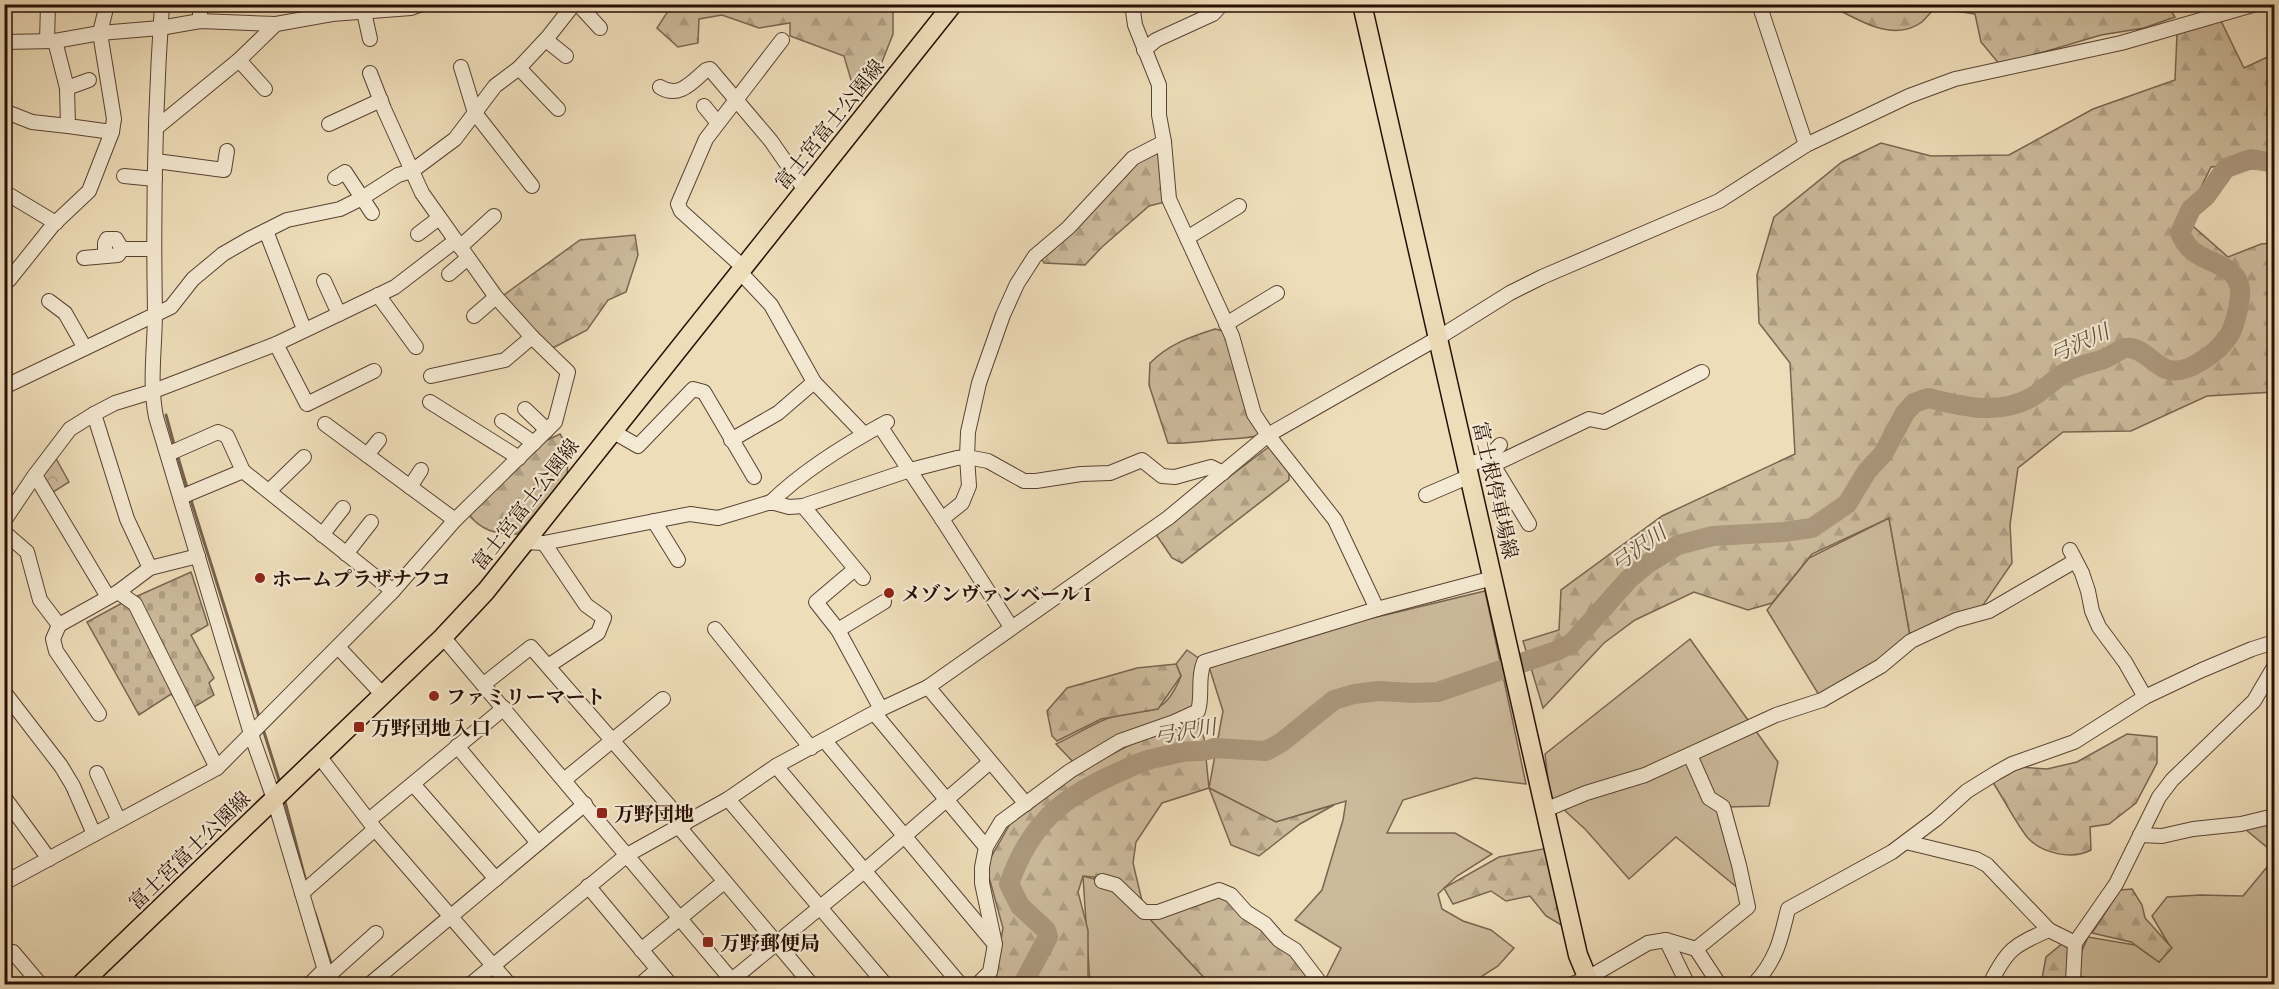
<svg xmlns="http://www.w3.org/2000/svg" width="2279" height="989" font-family="'Gentium Book Plus','Noto Serif JP',serif">
<defs>
<pattern id="forest-firs" width="22" height="20" patternUnits="userSpaceOnUse" patternTransform="scale(1.5)"><rect width="22" height="20" fill="#ccba9b"/><path d="M5 1l3.5 6h-7zM16 11l3.5 6h-7z" fill="#af9f84"/></pattern>
<pattern id="cemetery-stones" width="16" height="16" patternUnits="userSpaceOnUse" patternTransform="scale(1.5)"><rect width="16" height="16" fill="#ccba9b"/><path d="M2 7V4a2 2 0 0 1 4 0v3zM10 15v-3a2 2 0 0 1 4 0v3z" fill="#af9f84"/></pattern>
<pattern id="park-crowns" width="20" height="18" patternUnits="userSpaceOnUse" patternTransform="scale(1.5)"><rect width="20" height="18" fill="#ccba9b"/><path d="M2 6a3 3 0 1 1 6 0M12 15a3 3 0 1 1 6 0" fill="none" stroke="#af9f84"/></pattern>
</defs>
<rect width="100%" height="100%" fill="#eeddb9"/>
<filter id="stains"><feTurbulence type="fractalNoise" baseFrequency=".00333" numOctaves="4"/><feColorMatrix values="0 0 0 0 .2 0 0 0 0 .09 0 0 0 0 .02 0 0 0 .5 -.17"/></filter>
<radialGradient id="worn" r=".72"><stop offset=".6" stop-color="#630" stop-opacity="0"/><stop offset="1" stop-color="#630" stop-opacity=".3"/></radialGradient>
<g fill="#ccba9b" stroke="#7a6450" stroke-width="1.5">
<path d="M1889 518 1911 641 1822 700 1767 610 1809 558Z"/>
<path d="M1485 591 1526 784 1475 778 1403 800 1387 833H1455L1492 854 1457 876 1438 894 1442 909 1463 921 1491 930 1514 948 1498 966 1470 984H1336L1325 980 1341 948 1295 920 1322 890 1343 820 1346 801 1276 822 1209 788 1223 711 1209 667 1331 628Z"/>
<path d="M1690 639 1778 762 1769 806 1724 807 1745 894 1676 837 1629 879 1586 830 1550 797 1545 754Z"/>
<path d="M1187 650 1200 659 1196 710 1075 764 1056 744C1073 736 1089 726 1106 719 1144 704 1161 725 1181 676L1176 664Z"/>
<path d="M2274 816V974L2264 984H2079L2080 955 2088 937 2135 945 2159 962 2171 948 2152 916 2167 897 2200 895 2243 896 2272 861 2269 849 2245 829Z"/>
<path d="M1083 876 1116 885 1144 912 1210 984H1090Z"/>
</g>
<g fill="url(#forest-firs)" stroke="#7a6450" stroke-width="1.5">
<path d="M2167 4 2175 17 2144 28 2101 35 2000 65 1981 42 1975 14 1935 8C1931 12 1926 18 1922 22 1892 44 1856 18 1829 5Z"/>
<path d="M669 5H893V34L882 62 868 85 851 80 844 56 790 36V23L759 28 722 15 699 19 698 43 678 47 657 28 670 8Z"/>
<path d="M2221 21 2244 68 2274 54V162L2211 167 2185 219 2228 257 2261 244 2274 243V392L2207 396 2131 431 2063 432 2018 468 2010 525 2012 563 1977 614 1911 641 1889 518 1812 554 1772 603 1748 610 1694 592 1635 620 1604 643 1543 708 1523 641 1559 630 1561 590 1662 516 1795 454 1790 363 1759 323 1757 275 1774 217 1842 162 1881 143 1931 156 2009 155 2093 109 2175 80 2177 34Z"/>
<path d="M1160 150 1165 202 1149 206 1102 247 1085 265 1044 263 1040 256 1139 160Z"/>
<path d="M635 235 638 255 626 292 608 300 587 330 549 350 501 297 580 240Z"/>
<path d="M1215 329 1227 332 1265 434C1246 440 1227 438 1207 441 1193 442 1182 444 1168 443L1149 385 1150 363C1169 344 1190 337 1215 329Z"/>
<path d="M560 434 569 449 567 475 518 534C494 534 482 531 467 513L543 442Z"/>
<path d="M1270 446 1289 473V480L1182 563 1172 558 1155 533Z"/>
<path d="M1176 664 1181 676 1158 709 1101 719 1057 741 1052 736 1047 711 1067 688 1137 668Z"/>
<path d="M1196 716 1204 738 1209 788 1276 822 1334 805 1300 824 1259 856 1231 845 1209 788 1162 803 1136 842 1133 863 1143 905 1104 878 1083 876 1078 892 1088 930V984H989L995 975 1003 928 986 866 1010 824 1086 768 1137 741Z"/>
<path d="M2127 734 2157 737V763L2136 803 2109 824 2090 827 2091 850C2072 860 2042 854 2027 837 2014 820 2004 799 1992 781L2019 767 2047 769 2077 762Z"/>
<path d="M1548 848 1563 926 1546 916 1530 896 1506 901 1491 891 1453 904 1444 888 1499 857Z"/>
<path d="M2132 889 2142 905 2145 918 2172 948 2159 962 2131 942 2092 933 2120 890Z"/>
<path d="M1219 890 1259 920 1320 984H1210L1147 916Z"/>
<path d="M2063 943 2069 950 2068 984H2041L2046 957Z"/>
</g>
<path fill="url(#cemetery-stones)" stroke="#7a6450" stroke-width="1.5" d="M191 572 208 625 191 635 214 678 209 683 214 695 186 712 171 694 139 715 87 622 124 602Z"/>
<path fill="url(#park-crowns)" stroke="#7a6450" stroke-width="1.5" d="M53 453 69 482 47 496 35 475Z"/>
<g fill="none" stroke-linecap="round" stroke-linejoin="round">
<g stroke="#77614d" stroke-width="3">
<path d="M166 415 175 448"/>
<path d="M177 454 188 491"/>
<path d="M190 497 260 720"/>
<path d="M263 729 280 783"/>
<path d="M284 798 305 878"/>
<path d="M315 913 332 967"/>
<path d="M335 977 337 984"/>
</g>
<path stroke="#ab977c" stroke-width="20" d="M1023 984 1048 937 1046 930 1020 906 1009 884C1030 825 1060 798 1117 773 1128 768 1140 762 1151 759 1161 757 1172 754 1183 752 1193 750 1204 753 1214 748L1266 751 1282 742 1334 700 1354 694 1379 691 1413 693 1438 692 1556 651 1572 643 1629 579 1647 564 1678 545 1713 536 1784 532 1812 528 1847 504 1867 471 1883 454 1905 413 1914 403 1928 398C1962 406 1997 416 2030 398 2042 392 2052 381 2063 374 2075 366 2088 364 2101 360 2110 358 2118 349 2126 348 2141 346 2153 364 2166 369 2186 377 2220 351 2230 334 2235 324 2241 301 2240 290 2238 267 2213 264 2197 254 2189 249 2184 242 2180 233L2191 209 2206 196 2226 168 2251 159 2274 163"/>
<defs>
<g id="minor">
<path d="M162 4C155 107 153 209 155 312 155 347 149 382 156 417L251 734 274 799 329 984"/>
<path d="M200 4V21"/>
<path d="M578 4 600 28"/>
<path d="M1132 4 1135 25 1159 85V115L1164 142 1169 199 1232 336 1254 414 1268 435 1335 520 1377 609 1493 578"/>
<path d="M1759 4 1806 145"/>
<path d="M364 12 370 39"/>
<path d="M546 40 566 56"/>
<path d="M47 41 48 4"/>
<path d="M55 41 67 88 68 126 112 132"/>
<path d="M4 42 55 41 100 33 160 28 200 21 276 24"/>
<path d="M1144 50 1156 40 1213 14 1222 4"/>
<path d="M239 60 265 89"/>
<path d="M461 67 475 113 532 186"/>
<path d="M519 68 558 109"/>
<path d="M660 87C679 99 692 82 706 70L710 69 771 141 805 190"/>
<path d="M67 88 89 80"/>
<path d="M704 106 717 122"/>
<path d="M4 111 32 122 68 126"/>
<path d="M329 124 381 100"/>
<path d="M156 128 239 60 276 24 332 14 411 8 422 4"/>
<path d="M156 161 224 170 227 151"/>
<path d="M124 176 155 179"/>
<path d="M335 178 345 172 372 213"/>
<path d="M4 195 11 196 56 223"/>
<path d="M266 231 304 329"/>
<path d="M418 234 439 218"/>
<path d="M1187 238 1239 206"/>
<path d="M460 247 494 216"/>
<path d="M105 256V243L107 239H116L122 249"/>
<path d="M84 258 118 255 122 249H153"/>
<path d="M743 267 681 211 678 204 706 139 782 40"/>
<path d="M740 272 771 305 814 382 864 434"/>
<path d="M449 274 468 258"/>
<path d="M9 280 53 225 89 191 112 132 114 119 100 33 107 4"/>
<path d="M324 281 339 314"/>
<path d="M378 295 416 347"/>
<path d="M49 301 65 313 85 348"/>
<path d="M474 316 496 297"/>
<path d="M1226 324 1277 293"/>
<path d="M276 344 307 404 374 371"/>
<path d="M431 376 505 360 532 337"/>
<path d="M4 387 171 307 193 279 223 254 249 239 287 220 340 209 362 198 398 175 412 171 455 139 495 86 519 68 548 37 574 4"/>
<path d="M430 402 519 458"/>
<path d="M525 409 547 430"/>
<path d="M94 414 127 519 150 568"/>
<path d="M502 421 534 443"/>
<path d="M325 424 455 520"/>
<path d="M880 426 942 519"/>
<path d="M612 431 638 446 693 389 704 392 754 477"/>
<path d="M731 440 778 413 814 382"/>
<path d="M168 454 218 432 227 436 243 471"/>
<path d="M367 455 379 440"/>
<path d="M1488 458 1500 445"/>
<path d="M1467 465 1488 458 1493 465 1589 419 1604 422 1702 372"/>
<path d="M1493 465 1529 524"/>
<path d="M35 475 108 597"/>
<path d="M410 487 421 470"/>
<path d="M269 491 304 457"/>
<path d="M1426 495 1470 476"/>
<path d="M181 497 243 471 393 591"/>
<path d="M771 502C804 470 846 444 887 422"/>
<path d="M803 506 863 578"/>
<path d="M4 521 35 475 70 429 94 414 115 403 151 392 276 344 339 314 395 287 455 241"/>
<path d="M654 521 678 560"/>
<path d="M4 532 27 552 40 600 59 625 53 639 56 651 99 714"/>
<path d="M322 535 343 508"/>
<path d="M524 542 544 543 690 514 718 518 771 502 789 507 803 506 910 470 957 458 967 457 988 461 1024 481H1036L1081 474 1110 473 1142 460 1162 476 1175 477 1211 467 1223 473"/>
<path d="M544 543 586 605 604 618 598 633 548 666"/>
<path d="M2070 550 2082 573 2088 591 2092 611 2099 627 2125 662 2145 697"/>
<path d="M346 554 371 522"/>
<path d="M855 569 816 602 838 630 881 709"/>
<path d="M118 592 135 604 217 768"/>
<path d="M59 625 118 592 150 568 198 556"/>
<path d="M1011 627 942 519 962 503 969 486 967 457 968 432 979 383 1003 315 1017 284 1035 256 1068 228 1133 158 1164 142"/>
<path d="M715 629 811 748"/>
<path d="M838 630 884 602"/>
<path d="M443 637 735 984"/>
<path d="M338 647 383 695"/>
<path d="M484 684 531 647 685 824"/>
<path d="M928 687 1026 804"/>
<path d="M4 692 61 766 73 786 94 834"/>
<path d="M875 714 986 847"/>
<path d="M825 741 993 942"/>
<path d="M457 746 538 843"/>
<path d="M1690 755 1709 798 1723 807 1739 865 1748 907 1696 949"/>
<path d="M319 756 375 829 509 984"/>
<path d="M776 766 960 984"/>
<path d="M97 773 119 821"/>
<path d="M564 780 663 699"/>
<path d="M413 784 496 879"/>
<path d="M4 797 49 859"/>
<path d="M728 799 885 984"/>
<path d="M1545 810 1586 793 1645 775 1776 715 1822 700 1881 666 1911 641 1956 620 1989 611 2075 561"/>
<path d="M369 820 504 708"/>
<path d="M679 827 811 984"/>
<path d="M2140 835 2162 836 2193 829 2241 824 2274 816"/>
<path d="M1906 842 1976 859 1987 865 2049 930"/>
<path d="M1102 881 1116 885 1144 912H1158L1219 890 1231 895 1246 912 1265 924 1279 940 1295 950 1321 984"/>
<path d="M4 883 217 768 393 591 455 520 555 422 568 372 532 337 496 297 422 193 384 109 370 73"/>
<path d="M588 886 670 984"/>
<path d="M302 893 375 829"/>
<path d="M1666 940 1686 981 1685 984"/>
<path d="M641 950 724 882"/>
<path d="M13 952 40 984"/>
<path d="M327 977 376 933"/>
<path d="M310 984 325 969"/>
<path d="M370 984 585 804"/>
<path d="M471 984 627 855 728 799 776 766 881 709 928 687 1168 518 1268 435 1438 338 1510 293 1542 277 1719 201 1806 145 1909 96 1955 79 2121 43 2256 4"/>
<path d="M641 984 657 970"/>
<path d="M727 984 863 872 990 762"/>
<path d="M978 984 990 972 995 944 982 883V867L986 847 1001 822 1070 771 1120 741 1174 722 1198 711C1203 694 1197 679 1204 662L1377 609"/>
<path d="M1572 984 1586 979 1648 943 1666 940 1696 949 1719 984"/>
<path d="M1754 984C1776 961 1781 939 1788 909L1892 852 1936 819 1967 791 1996 773 2012 764 2074 742 2145 697 2202 670 2252 649 2274 642"/>
<path d="M1990 984C2007 949 2014 945 2049 930L2075 943"/>
<path d="M2081 984 2073 981 2075 943 2116 884 2159 797 2172 780 2254 701 2274 667"/>
</g>
<g id="major">
<path d="M1362 4 1578 955 1590 984"/>
<path d="M81 984 443 637 486 591 953 4"/>
</g>
</defs>
<use href="#minor" stroke="#5a4233" stroke-width="16"/>
<use href="#major" stroke="#280f06" stroke-width="21"/>
<use href="#minor" stroke="#f4e9d2" stroke-width="14"/>
<use href="#major" stroke="#eeddb9" stroke-width="18"/>
</g>
<g fill="#8f2418" stroke="#f4e9d2" stroke-width="2">
<circle cx="260" cy="578" r="6"/>
<circle cx="889" cy="593" r="6"/>
<circle cx="434" cy="696" r="6"/>
<rect x="353" y="721" width="12" height="12" rx="3"/>
<rect x="596" y="807" width="12" height="12" rx="3"/>
<rect x="702" y="936" width="12" height="12" rx="3"/>
</g>
<g text-anchor="middle" dominant-baseline="central" stroke-width="4.5" stroke-linejoin="round" paint-order="stroke">
<g font-size="20" fill="#280f06" stroke="#f4e9d2">
<text transform="translate(829 124) rotate(-51)">富士宮富士公園線</text>
<text transform="translate(1496 490) rotate(77)">富士根停車場線</text>
<text transform="translate(525 504) rotate(-52)">富士宮富士公園線</text>
<text transform="translate(189 850) rotate(-44)">富士宮富士公園線</text>
</g>
<g font-size="20" font-weight="bold" fill="#280f06" stroke="#f4e9d2" text-anchor="start">
<text x="272" y="578">ホームプラザナフコ</text>
<text x="901" y="593">メゾンヴァンベール I</text>
<text x="446" y="696">ファミリーマート</text>
<text x="371" y="727">万野団地入口</text>
<text x="614" y="813">万野団地</text>
<text x="720" y="942">万野郵便局</text>
</g>
<g font-size="21" font-style="italic" fill="#634c3b" stroke="#f4e9d2">
<text transform="translate(2079 343) rotate(-24)">弓沢川</text>
<text transform="translate(1638 548) rotate(-36)">弓沢川</text>
<text transform="translate(1185 731) rotate(-9)">弓沢川</text>
</g>
</g>
<rect width="2279" height="989" fill="none" stroke="#eeddb9" stroke-width="24"/>
<rect x="6" y="6" width="2267" height="977" fill="none" stroke="#280f06" stroke-width="3"/>
<rect x="12" y="12" width="2255" height="965" fill="none" stroke="#280f06" stroke-width="1.5"/>
<rect width="100%" height="100%" filter="url(#stains)"/>
<rect width="100%" height="100%" fill="url(#worn)"/>
</svg>
